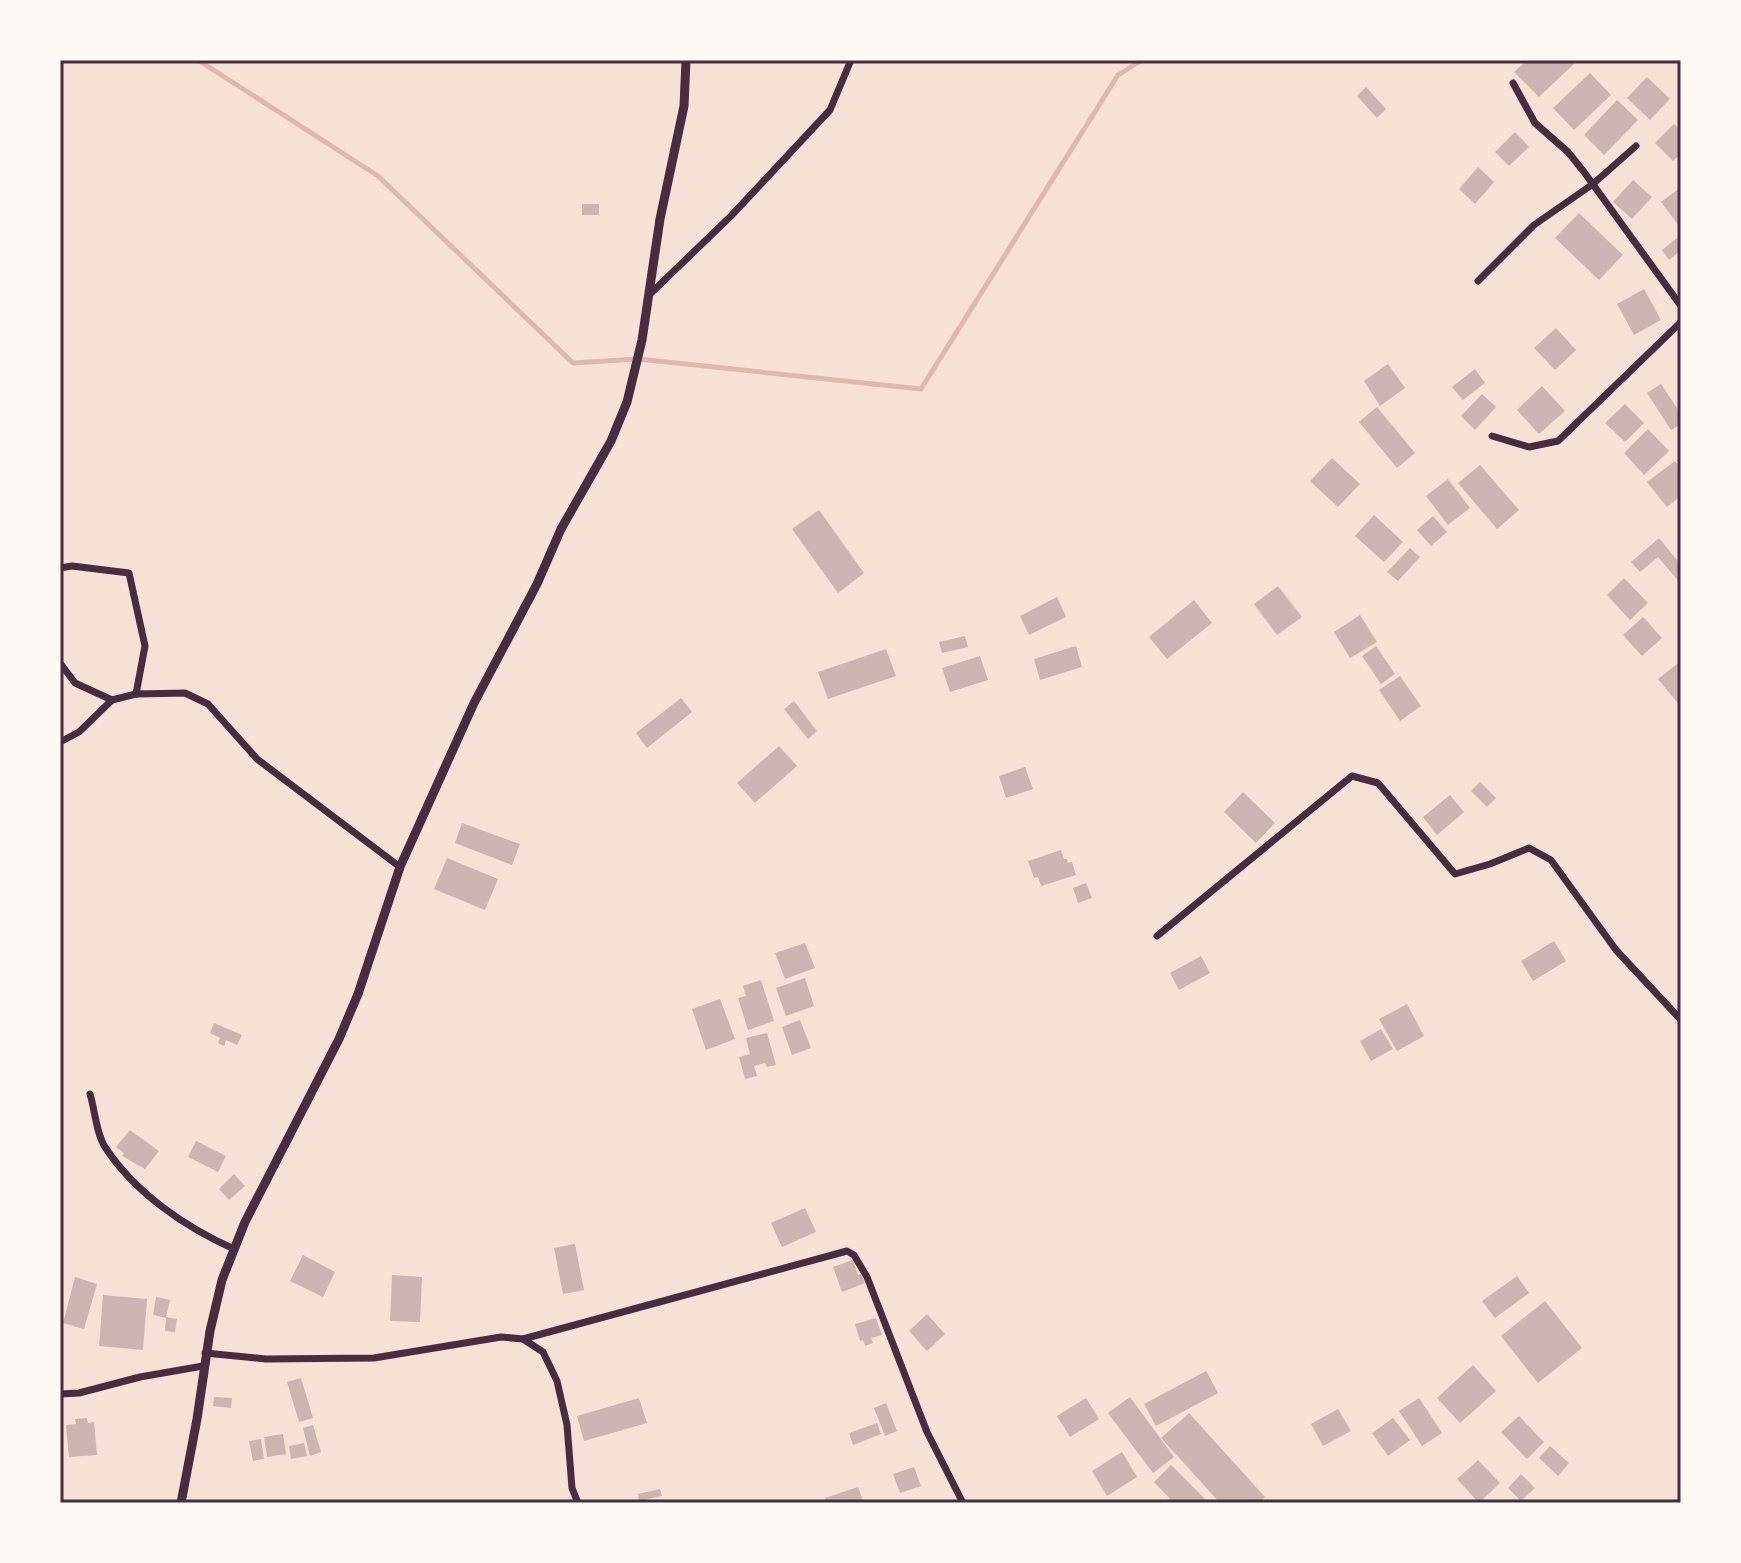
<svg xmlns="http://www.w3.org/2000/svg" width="1741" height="1563" font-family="'Asap Condensed',sans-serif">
<rect width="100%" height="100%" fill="#f7e1d7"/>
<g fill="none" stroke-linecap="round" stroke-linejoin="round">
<path stroke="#dcb8b0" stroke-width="5" d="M198 60 378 176 573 363 638 359 921 389 1118 75 1142 60"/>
</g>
<g fill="#ccb4b1">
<path d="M1527 60H1578L1539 97 1514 72Z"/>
<path d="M1590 73 1611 95 1574 130 1553 108Z"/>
<path d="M1647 77 1670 99 1650 120 1627 98Z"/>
<path d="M1366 87 1386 109 1377 118 1357 96Z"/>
<path d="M1617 100 1638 120 1604 155 1584 135Z"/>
<path d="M1674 124 1681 131V153L1673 161 1655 143Z"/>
<path d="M1515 132 1529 147 1509 166 1495 152Z"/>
<path d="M1478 167 1494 182 1475 204 1459 189Z"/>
<path d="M1633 180 1652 197 1632 219 1613 202Z"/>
<path d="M1681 187V224L1679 226 1661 202Z"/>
<rect x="582" y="204" width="17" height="11"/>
<path d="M1579 213 1623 255 1599 280 1555 238Z"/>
<path d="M1681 235V250L1669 260 1662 250Z"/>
<path d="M1644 289 1661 320 1634 335 1617 304Z"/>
<path d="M1556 328 1576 350 1555 370 1534 348Z"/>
<path d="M1388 364 1405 388 1380 406 1364 381Z"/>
<path d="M1475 369 1485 383 1463 400 1452 387Z"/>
<path d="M1661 384 1681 414V424L1671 430 1647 393Z"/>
<path d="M1542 386 1565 411 1539 434 1517 410Z"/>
<path d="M1482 394 1496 407 1475 430 1461 416Z"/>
<path d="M1625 404 1644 423 1625 442 1605 423Z"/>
<path d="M1377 407 1415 453 1397 468 1359 422Z"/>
<path d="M1648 429 1669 451 1644 475 1624 453Z"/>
<path d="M1332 458 1360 484 1338 507 1310 481Z"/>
<path d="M1675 461 1681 469V496L1667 507 1647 482Z"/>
<path d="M1480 465 1519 510 1497 529 1458 483Z"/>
<path d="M1448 479 1470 508 1448 525 1426 496Z"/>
<path d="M819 510 864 573 838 593 792 529Z"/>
<path d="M1374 515 1403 542 1384 562 1355 536Z"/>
<path d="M1433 516 1447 532 1431 546 1417 530Z"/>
<path d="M1659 538 1681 565V584L1658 557 1640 572 1631 562Z"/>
<path d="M1410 548 1420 557 1398 581 1387 572Z"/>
<path d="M1624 578 1648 603 1630 620 1607 595Z"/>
<path d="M1278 586 1302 617 1277 635 1254 604Z"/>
<path d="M1057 597 1066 617 1029 635 1020 616Z"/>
<path d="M1194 600 1212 623 1167 659 1149 637Z"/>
<path d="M1360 615 1377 642 1350 658 1334 632Z"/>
<path d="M1643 617 1662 638 1642 656 1623 635Z"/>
<path d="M965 636 968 647 942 653 939 642Z"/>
<path d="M1076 646 1082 667 1040 680 1034 659Z"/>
<path d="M1376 646 1395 674 1381 684 1362 656Z"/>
<path d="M886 649 896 676 828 699 818 672Z"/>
<path d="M980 656 988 680 950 692 942 668Z"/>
<path d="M1681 661V707L1658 679Z"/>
<path d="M1400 676 1421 706 1400 721 1379 690Z"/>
<path d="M681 698 692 712 647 748 636 733Z"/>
<path d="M794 701 817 731 808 739 784 709Z"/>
<path d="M779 746 797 766 755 803 737 783Z"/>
<path d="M1025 767 1033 789 1006 798 999 776Z"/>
<path d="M1480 782 1496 798 1487 807 1471 791Z"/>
<path d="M1243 792 1275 823 1256 843 1224 812Z"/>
<path d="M1450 795 1464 812 1437 835 1423 817Z"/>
<path d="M462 823 520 844 512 865 455 843Z"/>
<path d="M1061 850 1064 859H1067L1068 863 1072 862 1076 875 1041 886 1038 877 1034 878 1028 861Z"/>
<path d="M447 858 498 879 485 910 434 889Z"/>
<path d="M1086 883 1092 898 1078 903 1073 888Z"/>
<path d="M1554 941 1566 961 1533 981 1521 961Z"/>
<path d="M805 943 815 968 785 979 775 953Z"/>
<path d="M1201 956 1210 973 1179 990 1170 973Z"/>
<path d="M805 978 814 1006 786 1016 776 988Z"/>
<path d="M761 980 774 1021 748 1030 738 998 746 996 743 986Z"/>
<path d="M720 999 735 1039 706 1050 692 1009Z"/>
<path d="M1407 1004 1424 1036 1397 1051 1379 1019Z"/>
<path d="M800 1020 811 1048 792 1055 782 1027Z"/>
<path d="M214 1023 242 1035 237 1045 226 1040 224 1046 218 1043 220 1038 210 1033Z"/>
<path d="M1381 1029 1393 1049 1371 1061 1360 1041Z"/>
<path d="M767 1033 776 1065 767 1067 765 1063 754 1066 757 1076 745 1079 739 1057 750 1054 746 1038Z"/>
<path d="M130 1130 159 1151 145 1169 122 1156 124 1153 116 1147Z"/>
<path d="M196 1141 226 1156 218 1172 188 1157Z"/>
<path d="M234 1174 245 1186 229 1200 219 1189Z"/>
<path d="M805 1208 816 1232 782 1247 771 1223Z"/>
<path d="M575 1244 584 1290 563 1294 554 1248Z"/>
<path d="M303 1255 335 1272 323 1297 290 1281Z"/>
<path d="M853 1260 858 1275 861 1274 865 1283 842 1292 833 1267Z"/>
<path d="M392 1275 422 1277 420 1322 390 1321Z"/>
<path d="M1517 1276 1529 1293 1495 1318 1482 1301Z"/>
<path d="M75 1277 97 1284 84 1329 63 1323Z"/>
<path d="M103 1295 147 1299 143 1350 99 1346Z"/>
<path d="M156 1297 170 1300 166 1317 177 1319 175 1332 165 1331 166 1318 153 1315Z"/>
<path d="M1545 1301 1582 1348 1538 1383 1501 1336Z"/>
<path d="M927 1314 945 1334 927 1351 909 1331Z"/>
<path d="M876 1318 882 1335 871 1338 873 1343 865 1346 863 1340 860 1341 855 1324Z"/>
<path d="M1473 1365 1496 1391 1460 1423 1437 1398Z"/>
<path d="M1206 1371 1218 1393 1156 1426 1144 1404Z"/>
<path d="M301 1378 313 1418 299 1422 287 1382Z"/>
<path d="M214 1397 232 1398 231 1408 213 1406Z"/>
<path d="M1130 1397 1174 1457 1153 1473 1108 1413Z"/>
<path d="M639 1398 647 1423 584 1441 577 1416Z"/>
<path d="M1086 1398 1099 1419 1070 1437 1057 1416Z"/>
<path d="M1419 1398 1442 1433 1422 1446 1399 1411Z"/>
<path d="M886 1403 897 1431 885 1436 874 1408Z"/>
<path d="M1338 1409 1351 1431 1323 1446 1311 1424Z"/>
<path d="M1189 1413 1265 1497 1259 1503H1220L1161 1438Z"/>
<path d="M1519 1416 1544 1442 1527 1459 1501 1432Z"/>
<path d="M87 1418 88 1423 94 1422 97 1455 69 1457 66 1425 76 1424 75 1419Z"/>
<path d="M1393 1418 1410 1440 1388 1456 1372 1433Z"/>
<path d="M877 1423 881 1434 853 1445 849 1433Z"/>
<path d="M313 1425 321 1452 310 1456 303 1428Z"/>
<path d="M283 1434 286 1454 267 1457 264 1437Z"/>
<path d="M261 1439 264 1459 253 1461 249 1441Z"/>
<path d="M304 1443 307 1456 291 1459 289 1446Z"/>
<path d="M1550 1446 1569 1463 1558 1476 1539 1458Z"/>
<path d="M1122 1452 1137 1477 1107 1496 1092 1471Z"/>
<path d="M1478 1460 1500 1483 1479 1503 1457 1479Z"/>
<path d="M1171 1465 1209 1503H1174L1154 1482Z"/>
<path d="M914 1467 921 1486 900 1493 893 1474Z"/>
<path d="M1521 1474 1535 1488 1521 1501 1508 1488Z"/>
<path d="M858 1487 864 1503H827L825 1498Z"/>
<path d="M660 1489 662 1496 639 1501 638 1494Z"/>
</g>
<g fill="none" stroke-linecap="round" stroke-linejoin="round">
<g stroke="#4a2c40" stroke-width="7">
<path d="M1513 83 1535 123 1568 152 1584 172 1681 306"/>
<path d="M1478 281 1534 225 1593 184 1636 146"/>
<path d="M649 295 731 216 830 110 851 60"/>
<path d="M1492 436 1529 447 1558 441 1681 322"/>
<path d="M60 568 72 566 129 573 145 646 136 694"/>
<path d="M60 663 75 683 112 700"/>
<path d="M60 742 79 732 112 700 136 694 185 693 208 704 257 759 400 867"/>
<path d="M1157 936 1352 776 1378 783 1455 874 1490 864 1529 848 1551 860 1616 950 1681 1020"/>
<path d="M90 1094C95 1110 96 1133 105 1147 135 1193 185 1227 234 1249"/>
<path d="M523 1339 847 1251 854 1255 867 1277 927 1432 963 1503"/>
<path d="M205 1353 266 1359 374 1358 501 1337 523 1339 543 1352 557 1381 567 1425 572 1488 578 1503"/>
<path d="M60 1394 79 1393 140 1377 203 1366"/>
</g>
<path stroke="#4a2c40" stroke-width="9" d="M181 1503 197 1419 210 1331 222 1280 245 1222 339 1039 358 994 400 867 474 703 537 584 561 529 611 441 627 402 642 340 660 219 684 106 686 60"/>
</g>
<rect width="1741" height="1563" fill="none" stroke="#fffaf5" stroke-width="124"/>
<rect x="62" y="62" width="1617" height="1439" fill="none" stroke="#4a2c40" stroke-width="3"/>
</svg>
